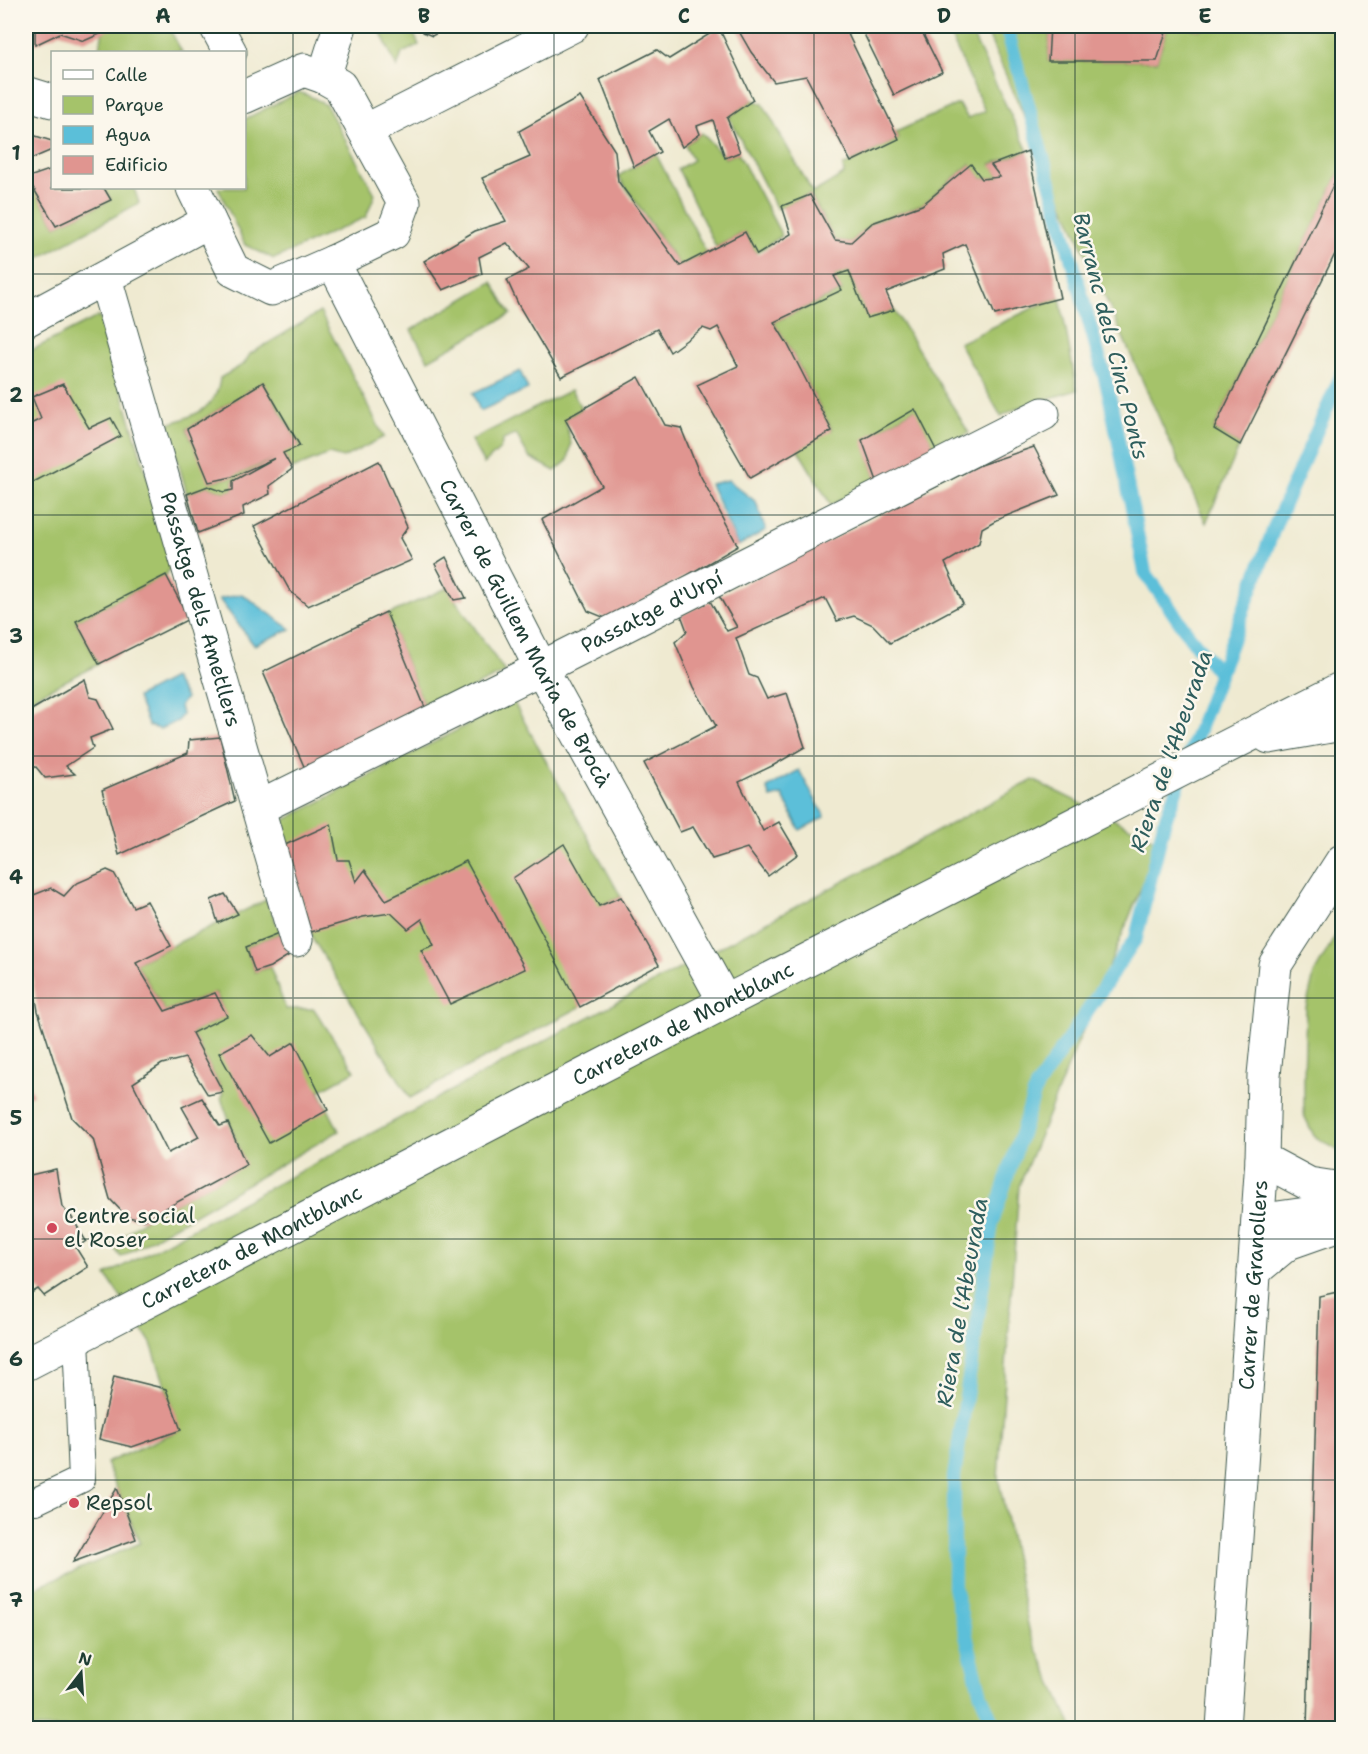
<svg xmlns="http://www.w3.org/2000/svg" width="1368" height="1754" font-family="'Shantell Sans',sans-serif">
<rect width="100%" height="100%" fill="#fbf7ec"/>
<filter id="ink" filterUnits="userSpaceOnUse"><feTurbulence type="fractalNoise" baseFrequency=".0167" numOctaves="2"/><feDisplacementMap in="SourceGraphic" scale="12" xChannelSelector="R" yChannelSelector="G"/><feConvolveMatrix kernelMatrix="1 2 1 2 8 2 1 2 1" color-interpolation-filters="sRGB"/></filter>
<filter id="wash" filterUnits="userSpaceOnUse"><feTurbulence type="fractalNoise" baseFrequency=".008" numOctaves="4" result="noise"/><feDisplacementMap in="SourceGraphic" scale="24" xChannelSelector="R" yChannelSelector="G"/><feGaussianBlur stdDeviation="1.35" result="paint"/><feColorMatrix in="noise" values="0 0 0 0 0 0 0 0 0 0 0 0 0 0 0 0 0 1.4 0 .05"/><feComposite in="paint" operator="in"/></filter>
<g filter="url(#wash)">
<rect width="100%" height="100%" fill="#efead1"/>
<g fill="#a5c36a" stroke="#62804f" stroke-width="1.5">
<path d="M115 26H168L182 52H98L103 32Z"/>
<path d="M380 26H410L419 45 402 53 397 68 379 28Z"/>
<path d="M946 26H968L1028 151 991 164 1000 177 982 179 970 164 922 205 872 223 851 242 835 240 810 194 777 209 729 117 753 100 763 104 813 193 844 174 843 166 899 139 896 132 958 104 968 118 985 111Z"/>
<path d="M984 26H1050L1048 61H1157L1168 26H1179L1199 30 1216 26H1332L1342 29V167L1214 429 1240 445 1206 523Z"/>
<path d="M299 92 314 98 326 105 375 194 366 217 274 259 245 245 218 188H244L245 119Z"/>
<path d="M702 133 725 158 738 153 782 236 756 253 745 232 716 247 678 169 693 160 685 145Z"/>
<path d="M656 154 706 252 680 266 618 176Z"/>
<path d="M32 186 56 226 111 200 104 188H134L139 203 26 265V224L29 222 26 216V191Z"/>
<path d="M849 271 867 317 894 310 969 433 936 450 914 409 863 440 877 481 831 505 798 450 832 430 787 343 774 322 842 291 834 276Z"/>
<path d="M492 282 511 314 428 360 411 330Z"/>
<path d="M1060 298 1077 390 1017 408 1001 416 959 343 1048 301Z"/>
<path d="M320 312 384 437 343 458 329 454 292 469 283 453 300 445 263 382 187 429 210 482 232 477 280 455 233 481V490L224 492 208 486 187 494 168 424C194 416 217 409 220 378L244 364 250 354Z"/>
<path d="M99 316 173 562 166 575 76 621 99 664 26 701V353Z"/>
<path d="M571 390 582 409 565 419 571 444 568 460 555 471 529 457 516 434 503 440 500 449 484 464 471 440Z"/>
<path d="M447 588 505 672 426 710 387 615Z"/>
<path d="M513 701 621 897 599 906 580 1007 410 1098 313 939 279 823Z"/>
<path d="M1033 780 1160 842 1019 1186 998 1477 1030 1634 1073 1728H26V1592L140 1543 106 1463 180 1430 151 1343 106 1275Z"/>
<path d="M266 900 281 933 246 947 255 972 270 967 286 1009H314L355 1071 319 1091 339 1131 121 1257 112 1245 144 1220 245 1165 221 1098 223 1092 192 1033 226 1016 216 993 165 1011 136 963Z"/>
<path d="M1342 924V1153L1314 1136 1304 1115V1081L1306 1008 1314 974Z"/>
</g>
<g fill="#5bbfd9" stroke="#3d7e86" stroke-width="1.5">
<path d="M520 371 528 389 480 411 473 393Z"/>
<path d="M728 480 756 502 766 530 738 546 710 484Z"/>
<path d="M242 594 291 629 254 645 219 599Z"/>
<path d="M173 678 186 698 180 706 182 714 178 721 160 729 149 726 137 697Z"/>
<path d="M799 770 825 817 800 830 782 795 771 798 767 788Z"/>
</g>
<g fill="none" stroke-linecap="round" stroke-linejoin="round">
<g stroke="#5bbfd9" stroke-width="14">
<path d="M1006 26 1108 389 1145 572 1190 637 1219 673"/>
<path d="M995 1728 981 1695 954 1587V1477L992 1223 1036 1088 1136 938 1164 823 1276 523 1342 374"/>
</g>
</g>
<g id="blocks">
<g fill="#e09590">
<path d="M35 26H118L84 41 60 33 35 45Z"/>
<path d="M424 26H450L432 36 423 32Z"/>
<path d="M736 26H844L899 139 851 162 806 76 774 82 751 52Z"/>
<path d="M860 26H919L942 72 894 95Z"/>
<path d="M1050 26H1168L1157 61H1048Z"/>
<path d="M1183 26H1214L1199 30Z"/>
<path d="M719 28 753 100 727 118 740 152 725 158 713 120 697 126 700 134 682 147 669 119 649 131 660 152 634 167 600 79 657 50 669 59Z"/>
<path d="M580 97 615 151 618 181 680 266 745 232 757 255 791 234 782 206 810 195 835 240 851 242 872 223 922 205 971 164 982 179 1000 177 991 165 1028 151 1060 298 995 315 965 244 943 254 945 269 886 292 894 310 867 318 849 271 834 276 842 290 774 322 787 343 832 431 750 478 697 385 738 366 718 327 711 331 703 328 670 352 657 329 561 377 519 306 507 280 529 269 507 243 479 257 482 274 443 290 424 261 475 231 506 221 482 178 530 157 519 131Z"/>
<path d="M26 133 52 141V150L26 161Z"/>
<path d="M1342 167V240L1240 445 1214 429Z"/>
<path d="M52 169V188H104L111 200 56 226 32 186 26 191V178Z"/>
<path d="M639 377 665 425 681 428 700 475 738 546 610 620 588 611 542 520 602 486 565 419Z"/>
<path d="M263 382 300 446 283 453 292 469 269 486 270 494 243 507 244 515 198 533 187 494 208 486 224 492 233 490V481L275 458 232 477 209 482 187 429Z"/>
<path d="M63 384 89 428 111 418 121 436 26 486V426L41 419 32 397Z"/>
<path d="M915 409 936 450 877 481 862 440Z"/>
<path d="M1034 447 1059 495 996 520 982 528 979 543 945 563 963 604 890 643 873 625 854 616 837 621 825 598 736 638 749 675 757 678 767 699 787 693 805 747 774 765 739 782 763 831 779 822 798 854 768 876 747 848 712 859 693 827 680 832 644 763 716 726 694 687 675 642 687 631 681 615 710 601 727 631 737 627 719 596 980 465Z"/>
<path d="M379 461 408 527 400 538 412 560 308 606 290 591 254 526Z"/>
<path d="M446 557 466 598 454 600 435 564Z"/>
<path d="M166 575 189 619 99 664 76 621Z"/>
<path d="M386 612 426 710 306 771 263 672Z"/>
<path d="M85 679 90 697 98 699 113 729 90 738 93 748 66 766 75 774 45 778 36 767 26 766V713Z"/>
<path d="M220 737 235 801 119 855 102 790 188 753 189 740Z"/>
<path d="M331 824 338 860H349L356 882 365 870 386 900 466 861 525 969 450 1004 421 950 434 945 422 919 408 929 391 913 363 917 311 932 285 845Z"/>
<path d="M564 844 599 906 621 897 659 965 580 1007 513 878Z"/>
<path d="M107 870 114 873 133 907 147 901 171 946 136 963 165 1011 215 993 227 1016 192 1033 223 1092 208 1095 185 1058 162 1064 133 1083 168 1153 199 1137 182 1107 202 1098 220 1126 228 1123 246 1165 144 1220 127 1217 110 1199 93 1139 72 1118 38 1011 27 950 26 951V898L51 888 64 896 75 884Z"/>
<path d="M225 894 238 914 218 923 211 900Z"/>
<path d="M281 933 291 954 270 967 255 972 246 947Z"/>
<path d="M252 1035 270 1057 294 1042 328 1110 269 1143 219 1053Z"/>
<path d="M26 1077 33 1095 26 1097Z"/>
<path d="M56 1169 62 1207 71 1216 86 1241 76 1248 88 1267 44 1296 38 1289 26 1296V1176Z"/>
<path d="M1342 1291V1728H1307L1319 1296Z"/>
<path d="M114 1376 166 1389 181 1430 132 1447 99 1439Z"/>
<path d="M117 1488 136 1539 73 1562Z"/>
<path d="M26 1511H27L30 1548 26 1550Z"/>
</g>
</g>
</g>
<g filter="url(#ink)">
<use href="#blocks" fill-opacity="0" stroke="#3e574c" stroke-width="1.5"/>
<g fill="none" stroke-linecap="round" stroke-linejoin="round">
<defs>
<path id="service" d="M36 1501 82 1479 76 1338"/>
<g id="minor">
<path d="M216 26 230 52"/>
<path d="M324 77 340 26"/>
<path d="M26 93 52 101"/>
<path d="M365 131 572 26"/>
<path d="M193 188 233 270 271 289 333 262 393 233 404 203 340 86 324 77 304 70 244 97"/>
<path id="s1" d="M333 262 541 668 725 1002"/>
<path id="s2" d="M105 278 296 940"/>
<path d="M26 320 209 221"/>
<path id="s3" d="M258 808 541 668 1043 414"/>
<path d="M1262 1159 1309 1184 1342 1189"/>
<path d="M1258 1221 1342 1209"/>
<path d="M1254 1271 1288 1243 1342 1224"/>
<path id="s4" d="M1223 1728 1262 1159 1264 1075 1275 965 1342 861"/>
</g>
<g id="tertiary">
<path d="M1269 737 1342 724"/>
<path id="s5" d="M26 1364 725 1002 1342 688"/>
</g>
</defs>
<use href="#service" stroke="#3e574c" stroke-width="28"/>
<use href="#minor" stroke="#3e574c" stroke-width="35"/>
<use href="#tertiary" stroke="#3e574c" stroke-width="35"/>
<use href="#service" stroke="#fff" stroke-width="26"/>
<use href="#minor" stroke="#fff" stroke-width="33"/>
<use href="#tertiary" stroke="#fff" stroke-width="33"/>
</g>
</g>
<path fill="none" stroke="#1f3d34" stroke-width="1.5" stroke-opacity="0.55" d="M293 26V1728M554 26V1728M814 26V1728M1075 26V1728M26 274H1342M26 515H1342M26 756H1342M26 998H1342M26 1239H1342M26 1480H1342"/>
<g fill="#d1495b" stroke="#fbf7ec" stroke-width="2">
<circle cx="52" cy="1228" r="6"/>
<circle cx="74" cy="1503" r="6"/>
</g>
<g text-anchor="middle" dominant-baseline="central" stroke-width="5" stroke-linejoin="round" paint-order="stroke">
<g font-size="21" fill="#1f3d34" stroke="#fbf7ec">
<text stroke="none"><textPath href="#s2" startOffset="345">Passatge dels Ametllers</textPath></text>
<text stroke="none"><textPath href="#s3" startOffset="440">Passatge d'Urpí</textPath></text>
<text stroke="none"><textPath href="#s1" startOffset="418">Carrer de Guillem Maria de Brocà</textPath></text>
<text stroke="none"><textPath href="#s5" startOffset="740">Carretera de Montblanc</textPath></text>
<text stroke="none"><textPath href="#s5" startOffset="254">Carretera de Montblanc</textPath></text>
<text stroke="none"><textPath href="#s4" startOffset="444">Carrer de Granollers</textPath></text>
</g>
<g font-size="21" fill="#1f3d34" stroke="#fbf7ec" text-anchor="start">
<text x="64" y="1216">Centre social<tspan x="64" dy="24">el Roser</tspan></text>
<text x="86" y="1503">Repsol</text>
</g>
<g font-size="22" font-style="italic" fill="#2e5e5d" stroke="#fbf7ec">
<text transform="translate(1111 336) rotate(76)">Barranc dels Cinc Ponts</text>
<text transform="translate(1171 751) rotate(-71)">Riera de l'Abeurada</text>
<text transform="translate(962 1302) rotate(-80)">Riera de l'Abeurada</text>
</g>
</g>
<rect width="1368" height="1754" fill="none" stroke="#fbf7ec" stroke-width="66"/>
<rect x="51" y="51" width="195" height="138" fill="#fbf7ec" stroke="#a3ada2" stroke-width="1.5"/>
<rect x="63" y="70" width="30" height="9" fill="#ffffff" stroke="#a3ada2" stroke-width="1.5"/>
<text x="105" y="81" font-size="18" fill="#1f3d34">Calle</text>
<rect x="63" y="96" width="30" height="18" fill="#a5c36a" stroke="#a3ada2" stroke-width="1.5"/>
<text x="105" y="111" font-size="18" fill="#1f3d34">Parque</text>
<rect x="63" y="126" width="30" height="18" fill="#5bbfd9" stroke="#a3ada2" stroke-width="1.5"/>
<text x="105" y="141" font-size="18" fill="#1f3d34">Agua</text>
<rect x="63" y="156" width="30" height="18" fill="#e09590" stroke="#a3ada2" stroke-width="1.5"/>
<text x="105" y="171" font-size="18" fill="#1f3d34">Edificio</text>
<g transform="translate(81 1673) rotate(17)" stroke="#fbf7ec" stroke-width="4.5" paint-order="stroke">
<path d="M0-4.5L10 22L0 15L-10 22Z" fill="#1f3d34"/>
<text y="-9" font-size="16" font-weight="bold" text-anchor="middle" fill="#1f3d34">N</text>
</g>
<rect x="33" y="33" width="1302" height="1688" fill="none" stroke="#1f3d34" stroke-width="2"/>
<g font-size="20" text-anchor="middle" font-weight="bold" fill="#1f3d34">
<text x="163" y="23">A</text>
<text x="424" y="23">B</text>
<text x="684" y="23">C</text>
<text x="944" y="23">D</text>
<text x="1205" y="23">E</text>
<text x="16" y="160">1</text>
<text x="16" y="402">2</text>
<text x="16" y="643">3</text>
<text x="16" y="884">4</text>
<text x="16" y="1125">5</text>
<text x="16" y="1366">6</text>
<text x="16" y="1607">7</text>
</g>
</svg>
